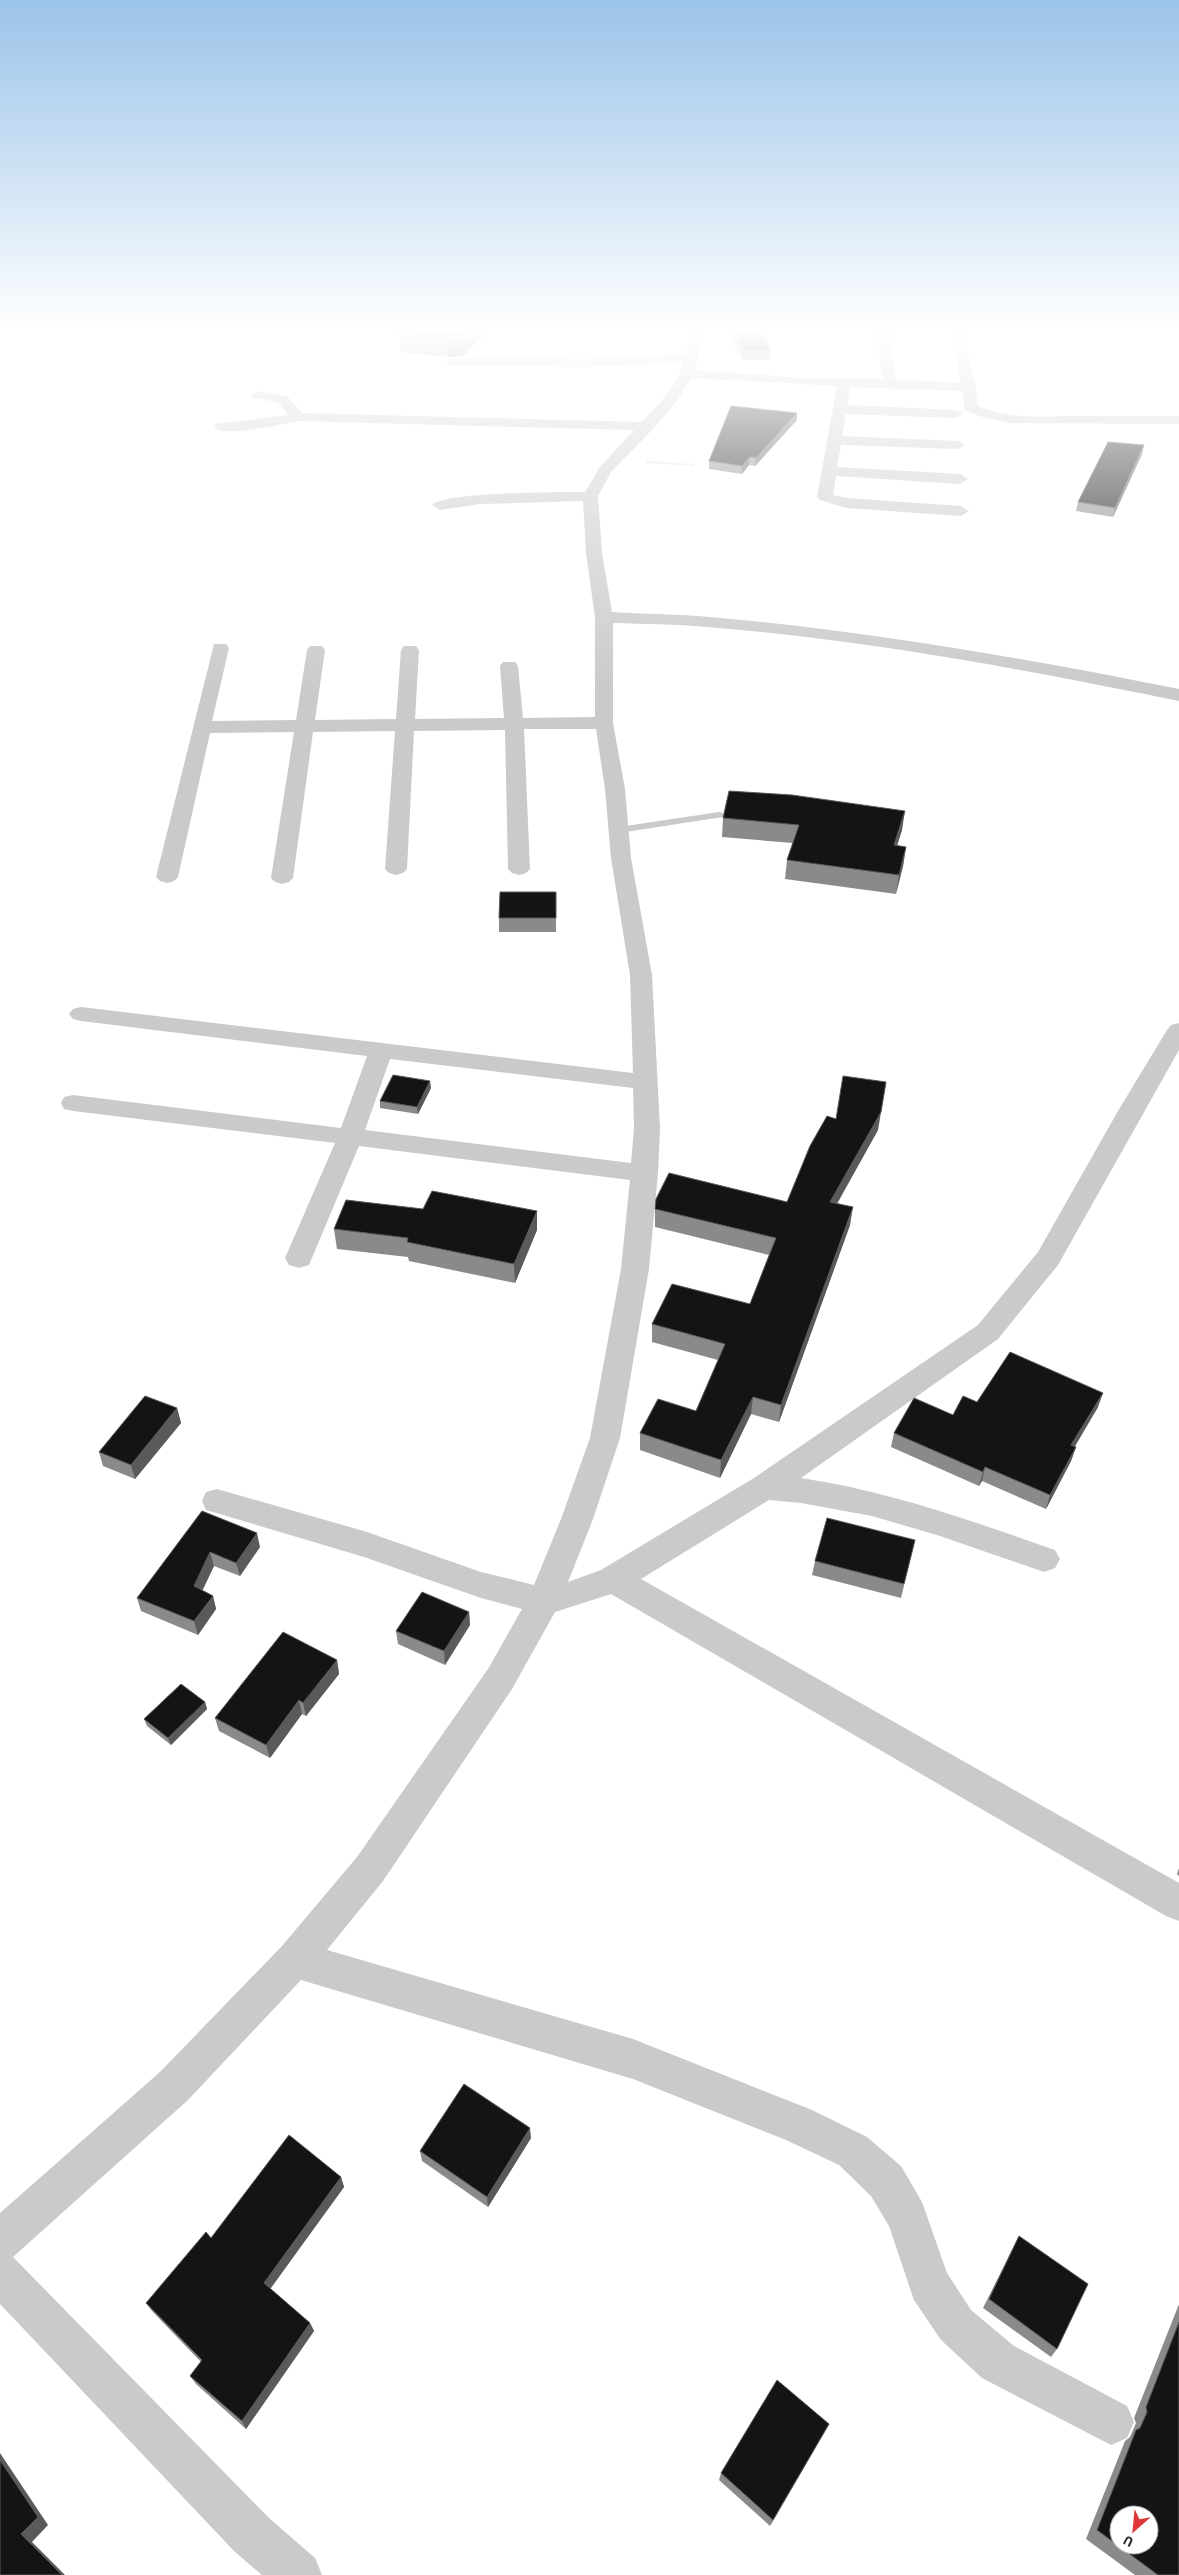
<svg xmlns="http://www.w3.org/2000/svg" width="1179" height="2575" font-family="'Source Sans 3',sans-serif">
<rect width="100%" height="100%" fill="#fff"/>
<g fill="none" stroke-linecap="round" stroke-linejoin="round">
<path stroke="#cacaca" stroke-width="2" stroke-dasharray="1 1" stroke-linecap="butt" d="M647 462 694 465"/>
<path fill="#cacaca" fill-rule="evenodd" d="M719 812 723 813V817L619 833 613 830 619 827Z"/>
<path fill="#cacaca" fill-rule="evenodd" d="M692 330H704L695 370 805 378 882 379 877 330H889L895 379 961 383 950 330H962L976 387 977 405C1007 420 1043 416 1075 416 1110 416 1144 416 1179 416V424L1010 423 985 418 965 410 962 391 850 387 847 405 956 410 963 414 956 418 846 414 842 436 958 441 965 445 958 449 841 445 837 467 960 474 968 479 960 484 836 476 833 495 847 498 961 506 969 511 961 516 846 508 820 500 817 497 837 386 691 378 677 401 653 429 611 472 598 496 602 553 612 612C645 614 678 614 710 617 868 631 1024 658 1179 689V701C1023 669 866 640 707 627 676 624 644 624 613 623V723L625 789 631 858 652 975 660 1128 658 1173 649 1269 620 1438 593 1519 568 1582 601 1570 754 1478 978 1325 1038 1252 1118 1111 1167 1030 1171 1025 1179 1023V1050L1058 1265 998 1339 801 1478C889 1491 972 1521 1055 1550L1060 1559 1055 1568 1044 1572 940 1536 872 1516 801 1503 769 1500 641 1579 1179 1883V1921L1166 1916 611 1594 555 1612 512 1689 383 1881 327 1950 633 2039 812 2110 867 2137 901 2166 922 2202 947 2273 971 2310 1014 2346 1127 2406 1134 2422 1127 2438 1111 2445 982 2378 941 2340 914 2300 889 2226 871 2196 839 2165 786 2140 633 2079 301 1980 188 2100 13 2257 269 2518 315 2558 322 2575H262L235 2552 0 2304V2213L160 2072 282 1946 357 1857 488 1669 522 1609 481 1598 364 1557 206 1510 202 1501 206 1492 217 1489 367 1532 481 1572 534 1585 561 1519 590 1438 621 1269 630 1180 359 1146 309 1265 299 1268 289 1265 285 1258 335 1143 73 1111 64 1109 61 1103 64 1097 73 1095 341 1128 367 1056 81 1021 73 1019 69 1014 73 1009 81 1007 633 1073 630 975 611 858 605 789 596 729H524L530 869 526 873 519 875 512 873 508 869 505 730 414 731 407 869 403 873 396 875 389 873 385 869 395 731 313 732 293 878 289 882 282 884 275 882 271 878 294 732 210 733 178 877 174 881 167 883 160 881 156 877 214 644H226L229 648 212 721 296 720 307 650 310 646H322L325 650 315 720 396 719 401 650 404 646H416L419 650 415 719 504 718 500 666 503 662H515L518 666 523 718 595 717V617L586 553 583 501 480 504 440 510 432 505C442 492 563 492 585 492L600 467 634 430 298 421C284 424 222 438 214 427L216 424 288 415 278 402 253 398 251 395 258 391 287 396 302 413 642 422C659 404 677 387 683 362L590 367 452 366 445 362 452 358 590 359 685 354ZM390 1059 633 1088 634 1128 631 1163 365 1130Z"/>
</g>
<g fill="#8a8a8a">
<path d="M488 330 463 356 449 357 401 352 399 334Z"/>
<path d="M725 330H764L770 351V360H744Z"/>
<path d="M797 413V420L755 466 749 465 742 474 709 469V461Z"/>
<path d="M1142 454 1113 517 1076 511 1078 502Z"/>
<path d="M723 818 902 830 897 846 906 847 903 866 896 894 785 879 787 860 793 843 722 837Z"/>
<path d="M556 892V932H499V918Z"/>
<path d="M431 1088 418 1114 380 1108V1101Z"/>
<path d="M878 1130 837 1203 850 1225 779 1422 751 1414 720 1478 640 1450V1433L696 1411 718 1360 652 1342V1324L750 1304 769 1255 655 1227V1209L787 1202Z"/>
<path d="M334 1229 537 1230 515 1283 409 1261 408 1257 337 1249Z"/>
<path d="M977 1402 1098 1407 1074 1447H1076L1071 1461 1046 1509 982 1481 979 1486 891 1447 894 1433 953 1415Z"/>
<path d="M177 1408 181 1423 135 1479 103 1466 99 1452Z"/>
<path d="M202 1511 260 1547 240 1576 214 1566 202 1590 213 1596 216 1609 198 1635 141 1611 137 1598Z"/>
<path d="M915 1540 901 1598 812 1575 815 1561Z"/>
<path d="M469 1612 470 1625 445 1665 398 1644 396 1631Z"/>
<path d="M337 1660 339 1674 306 1716 302 1714 270 1758 219 1731 215 1718Z"/>
<path d="M205 1702 207 1709 171 1745 147 1726 144 1719Z"/>
<path d="M1179 1868V1876L1177 1874Z"/>
<path d="M531 2138 488 2207 422 2161 420 2151Z"/>
<path d="M341 2177 344 2187 270 2289 310 2323 314 2331 246 2429 196 2384 190 2376 201 2362 152 2311 146 2303 211 2238Z"/>
<path d="M1019 2236 1057 2349 1051 2357 983 2308Z"/>
<path d="M1179 2304V2575H1135L1086 2539 1125 2441 1130 2437 1136 2423 1134 2418Z"/>
<path d="M829 2424 825 2431 770 2526 719 2480 721 2473Z"/>
</g>
<g fill="#5a5a5a">
<path d="M469 330H488L463 356 449 357 448 338Z"/>
<path d="M797 413V420L755 466 756 458Z"/>
<path d="M1144 445 1142 454 1113 517 1115 508Z"/>
<path d="M750 457 749 465 742 474V466Z"/>
<path d="M905 811 902 830 891 864 894 845Z"/>
<path d="M906 847 903 866 896 894 899 875Z"/>
<path d="M430 1081 431 1088 418 1114 417 1107Z"/>
<path d="M886 1082 878 1130 828 1220 830 1202Z"/>
<path d="M853 1207 850 1225 779 1422 781 1405Z"/>
<path d="M537 1211V1230L515 1283 514 1264Z"/>
<path d="M1103 1393 1098 1407 1067 1460 1071 1445Z"/>
<path d="M753 1397 751 1414 720 1478 721 1460Z"/>
<path d="M177 1408 181 1423 135 1479 131 1465Z"/>
<path d="M1076 1447 1071 1461 1046 1509 1050 1495Z"/>
<path d="M985 1467 982 1481 979 1486 983 1472Z"/>
<path d="M257 1533 260 1547 240 1576 236 1563Z"/>
<path d="M210 1552 214 1566 198 1600 194 1586Z"/>
<path d="M213 1596 216 1609 198 1635 194 1621Z"/>
<path d="M469 1612 470 1625 445 1665 444 1651Z"/>
<path d="M337 1660 339 1674 306 1716 303 1703Z"/>
<path d="M299 1700 302 1714 270 1758 266 1745Z"/>
<path d="M205 1702 207 1709 171 1745 168 1738Z"/>
<path d="M530 2128 531 2138 488 2207 487 2197Z"/>
<path d="M341 2177 344 2187 268 2292 264 2283Z"/>
<path d="M310 2323 314 2331 246 2429 242 2421Z"/>
<path d="M829 2424 825 2431 770 2526 773 2520Z"/>
<path d="M0 2453 48 2525 32 2542 65 2575H62L21 2534 0 2460Z"/>
</g>
<g fill="#141414" stroke="#5a5a5a" fill-rule="evenodd">
<path d="M404 330H469L462 337 448 338 399 334Z"/>
<path d="M731 330H764L770 351H745Z"/>
<path d="M731 406 797 413 756 458 750 457 742 466 709 461Z"/>
<path d="M1108 442 1144 445 1115 508 1078 502Z"/>
<path d="M729 791 792 795 905 811 894 845 906 847 899 875 787 860 799 825 723 818Z"/>
<path d="M500 892H556V918H499Z"/>
<path d="M393 1075 430 1081 417 1107 380 1101Z"/>
<path d="M843 1076 886 1082 881 1112 830 1202 853 1207 781 1405 753 1397 721 1460 640 1433 658 1399 696 1411 725 1344 652 1324 672 1284 750 1304 776 1238 655 1209 656 1199 669 1173 787 1202 810 1146 827 1116 836 1119Z"/>
<path d="M432 1191 537 1211 514 1264 407 1242 408 1238 334 1229 346 1200 423 1209Z"/>
<path d="M1010 1352 1103 1393 1071 1445 1076 1447 1050 1495 985 1467 983 1472 894 1433 914 1398 953 1415 963 1396 977 1402Z"/>
<path d="M145 1396 177 1408 131 1465 99 1452Z"/>
<path d="M202 1511 257 1533 236 1563 210 1552 194 1586 213 1596 194 1621 137 1598Z"/>
<path d="M827 1518 915 1540 904 1584 815 1561Z"/>
<path d="M422 1592 469 1612 444 1651 396 1631Z"/>
<path d="M283 1632 337 1660 303 1703 299 1700 266 1745 215 1718Z"/>
<path d="M181 1684 205 1702 168 1738 144 1719Z"/>
<path d="M464 2084 530 2128 487 2197 420 2151Z"/>
<path d="M289 2135 341 2177 264 2283 310 2323 242 2421 190 2376 202 2360 146 2303 206 2232 211 2238Z"/>
<path d="M1019 2236 1088 2284 1057 2349 989 2299Z"/>
<path d="M1179 2322V2575H1158L1097 2530 1136 2430 1140 2428 1147 2412 1146 2407ZM1119 2515H1149V2545H1119Z"/>
<path d="M777 2380 829 2424 773 2520 721 2473Z"/>
<path d="M0 2460 38 2517 21 2534 62 2575H0Z"/>
</g>
<linearGradient id="sky" x2="0" y2="1"><stop stop-color="#9bc3e9"/><stop offset="0.48" stop-color="#fff"/><stop offset="1" stop-color="#fff" stop-opacity="0"/></linearGradient>
<rect width="1179" height="690" fill="url(#sky)"/>
<g transform="translate(1134 2530) rotate(207)"><circle r="24" fill="#ffffff" stroke="#ababab"/>
<path d="M0-4L9 19L0 12L-9 19Z" fill="#dd3837"/>
<text y="-8" font-size="14" font-weight="bold" text-anchor="middle" fill="#2d2d2d">U</text>
</g>
</svg>
